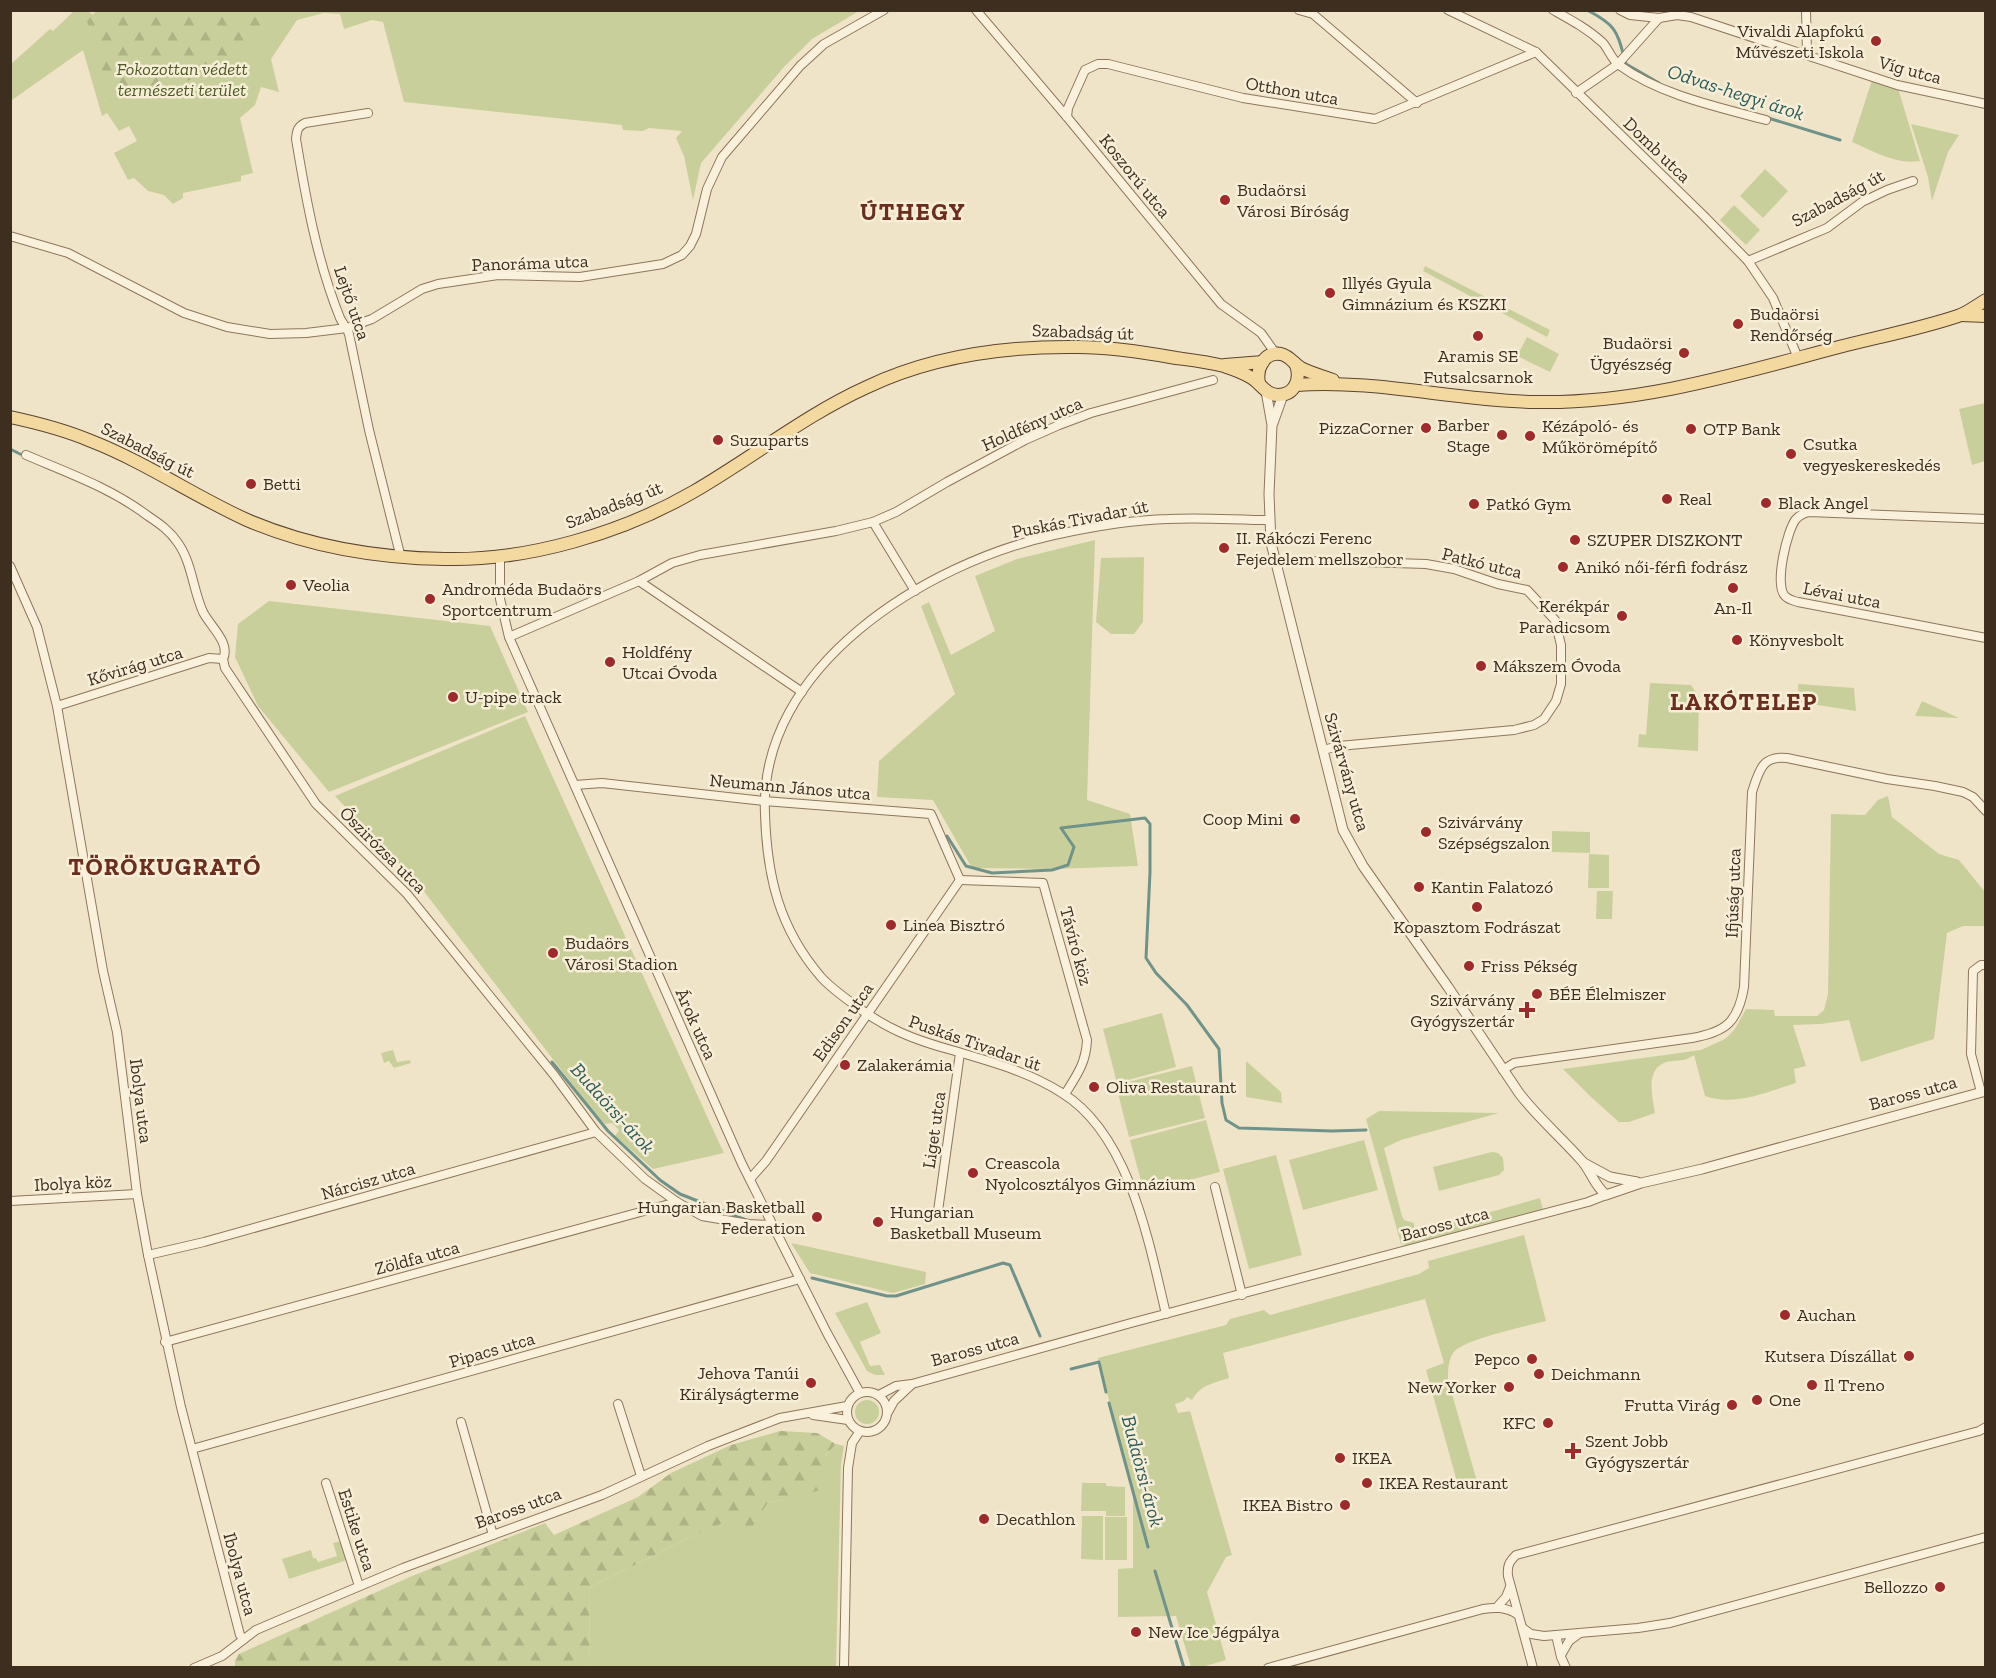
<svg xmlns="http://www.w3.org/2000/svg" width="1996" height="1678" font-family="'Zilla Slab',serif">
<defs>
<pattern id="forest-firs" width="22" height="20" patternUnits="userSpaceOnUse" patternTransform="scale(1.5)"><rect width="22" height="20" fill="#c9cf9b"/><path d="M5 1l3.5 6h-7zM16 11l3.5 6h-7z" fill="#aeb285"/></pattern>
</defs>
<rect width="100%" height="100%" fill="#f0e4c8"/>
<g fill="#c9cf9b">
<path d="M117 10 859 11 812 39 784 67 701 163 693 200 684 156 676 138 682 131 649 128 643 131 623 130 622 125 404 102 383 22 372 20 344 29 340 14 324 13 297 20 271 59 279 92 261 87 255 105 240 118 253 173 241 176V181L183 193V198L173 204 164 195 148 191 134 178 128 180 114 153 137 141 129 126 119 131 107 113 102 116 83 50 12 100 11 96V64L50 29 53 31 74 11H88L93 15Z"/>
<path d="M1873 77 1897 85 1920 161C1896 165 1873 151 1852 142Z"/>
<path d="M1911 124 1959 135 1948 152 1932 201 1928 177Z"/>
<path d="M1765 169 1788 191 1763 218 1740 196Z"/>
<path d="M1734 205 1760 230 1746 245 1720 220Z"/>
<path d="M1425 266 1550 330 1547 337 1423 271Z"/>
<path d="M1527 337 1559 354 1550 372 1517 356Z"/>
<path d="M1985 403V461L1972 465 1959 409Z"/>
<path d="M1095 540 1087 800 1130 814 1138 866 1053 869 972 868 933 800 877 797 879 761 955 694 921 606 929 602 951 655 995 631 975 576 1017 559Z"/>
<path d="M1144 557 1143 622 1134 634H1111L1096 622 1101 558Z"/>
<path d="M269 601 490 626 528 712 329 792 258 706 235 657 238 624Z"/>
<path d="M1650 683 1691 685 1699 697 1698 751 1638 747 1639 734 1646 735Z"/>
<path d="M1798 684 1854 688 1856 711 1799 702Z"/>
<path d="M1922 701 1959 718 1915 716Z"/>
<path d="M525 716 721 1147 724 1153 653 1169 615 1136 619 1130 612 1123 605 1124 592 1110 419 885 335 796Z"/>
<path d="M1888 796 1892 817 1939 854 1959 860 1985 892V926H1963L1947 933 1934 1039 1861 1062 1849 1020 1821 1024 1793 1025 1806 1066 1794 1069 1796 1083C1769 1091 1734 1107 1705 1096L1694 1055C1686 1061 1681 1060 1672 1061 1644 1064 1652 1095 1655 1113L1629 1122H1619L1591 1097 1563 1069 1701 1050 1725 1039 1735 1029 1746 1009 1774 1010 1775 1016H1817L1824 1010 1828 994 1831 814 1865 815 1878 800Z"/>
<path d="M1552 831 1590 832V853L1552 852Z"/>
<path d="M1589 854 1609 855V888H1588Z"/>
<path d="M1597 891H1613L1612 919H1596Z"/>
<path d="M1162 1013 1176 1067 1117 1083 1103 1029Z"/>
<path d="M393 1050 397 1062 410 1060 411 1063 394 1068 389 1061 384 1063 381 1053Z"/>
<path d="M1246 1061 1281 1092 1282 1103 1246 1097Z"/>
<path d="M1192 1066 1205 1118 1129 1137 1116 1085Z"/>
<path d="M1379 1111 1499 1113 1401 1140 1384 1148 1402 1216 1404 1220 1414 1223 1415 1232 1431 1229 1540 1198 1543 1210 1409 1246 1401 1244 1366 1119Z"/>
<path d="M1206 1120 1220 1172 1144 1192 1130 1140Z"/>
<path d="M1364 1140 1378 1190 1303 1210 1289 1160Z"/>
<path d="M1492 1152 1498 1153 1503 1158 1504 1170 1499 1175 1439 1191 1433 1167Z"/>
<path d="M1276 1155 1302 1255 1249 1269 1223 1169Z"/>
<path d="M1524 1235 1546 1321C1528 1326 1463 1339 1453 1353 1448 1361 1448 1371 1448 1380L1478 1485 1459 1489 1426 1370 1444 1363 1425 1299 1223 1353 1229 1378C1214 1383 1200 1385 1192 1400L1187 1397 1184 1401 1175 1404 1178 1413 1190 1411 1232 1555 1226 1557 1207 1592 1226 1660 1202 1667H1191L1176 1616 1118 1617V1569L1133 1568V1492L1098 1358 1226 1325 1230 1319 1264 1310 1270 1315 1419 1274 1429 1268 1428 1261Z"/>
<path d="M791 1243 926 1272 925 1284 893 1293 810 1273Z"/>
<path d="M867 1302 881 1333 860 1342 870 1366 880 1365 885 1375H875L867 1371 835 1313Z"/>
<circle cx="867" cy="1412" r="12"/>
<path d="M836 1444 844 1446 841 1464 836 1667H590L589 1588 681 1542 767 1502 786 1500Z"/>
<path d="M1082 1483H1106V1486L1125 1487V1516H1106V1511H1081Z"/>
<path d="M1082 1516H1103V1560L1081 1559Z"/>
<rect x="1105" y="1517" width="22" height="43"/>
<path d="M341 1541 347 1560 289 1579 282 1559 311 1550 313 1558H316L318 1562 337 1556 333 1543Z"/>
</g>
<g fill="url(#forest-firs)">
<path d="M96 11V10L287 11 279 15 229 71 156 88 112 103 87 21Z"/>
<path d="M780 1431 817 1433 836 1444 825 1456 827 1488 786 1500 768 1502 751 1529 727 1521 681 1542 589 1588 590 1667H235V1661L239 1654 412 1576 545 1523 554 1535 638 1497 671 1473 731 1445Z"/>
</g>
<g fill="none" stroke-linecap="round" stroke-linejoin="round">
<g stroke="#6f938a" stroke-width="3">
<path d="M1587 10C1618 26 1617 32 1626 64L1659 83"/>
<path d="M1768 118 1840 140"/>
<path d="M10 449 20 454"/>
<path d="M947 836 966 866 992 873 1052 870 1068 865 1074 847 1061 828 1145 818 1150 824V872L1146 958 1156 973 1187 1005 1219 1049 1222 1103 1226 1120 1239 1128 1332 1131 1366 1130"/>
<path d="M552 1062 608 1131 660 1180 680 1194 746 1220"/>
<path d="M812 1278 887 1296H896L1003 1263 1010 1265 1040 1336"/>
<path d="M1071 1369 1099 1362 1106 1392"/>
<path d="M1109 1403 1148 1547"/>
<path d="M1155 1571 1184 1668"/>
</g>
<defs>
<g id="minor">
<path d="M976 10 1067 117 1221 304 1261 333 1276 354"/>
<path d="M1299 10 1313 14 1417 103"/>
<path d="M1448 10 1536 52 1703 215 1748 261 1773 298 1798 358"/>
<path d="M1553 10C1571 20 1588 29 1603 43 1609 50 1612 60 1619 65 1660 95 1718 107 1766 120"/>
<path d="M1620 10 1630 15 1659 18"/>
<path d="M1806 10 1807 54"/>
<path d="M1576 93 1618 64 1659 18 1677 15 1691 17 1897 85 1986 104"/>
<path d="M368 113 305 123C297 127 297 131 296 139 306 199 317 261 340 318 343 324 347 328 349 334L369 430 401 558"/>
<path d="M1067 117 1068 108 1085 70 1098 64H1108L1243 98 1375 119 1536 52"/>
<path d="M10 236 68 253 184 313 227 327 270 334 306 333 347 328 372 319 422 289 438 284 498 275 580 277 663 264 682 255 690 246 696 234 707 189 722 157 800 66 824 44 884 10"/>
<path d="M1748 261 1827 228 1862 202 1887 190 1913 181"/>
<path d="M26 455C68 473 111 488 148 516 160 524 170 531 178 543 192 563 193 590 203 612 210 626 231 643 223 659L225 668 316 804 407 894 554 1075 596 1132 645 1179 677 1202 702 1216 749 1224 772 1225"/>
<path d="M1986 519 1809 512C1804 513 1800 515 1796 519 1787 530 1774 585 1785 596 1788 599 1794 601 1798 602L1986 638"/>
<path d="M873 522 915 591"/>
<path d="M500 556V599L509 637 742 1164 827 1333 860 1393"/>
<path d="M1276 562 1331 561 1426 564 1454 569 1498 584 1527 590 1555 620 1561 645V684L1556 701 1544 719 1534 725 1514 730 1339 746 1323 750"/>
<path d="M10 566 37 627 57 706 103 971 117 1032 137 1194 148 1255 181 1407 240 1635 244 1639"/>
<path d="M639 581 802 692"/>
<path d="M509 637 639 581 672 563 700 555 836 531 873 522 896 512 947 482 1025 440 1059 425 1091 413 1213 380"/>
<path d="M57 706 209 658 223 659"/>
<path d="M575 785 602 783 764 801 931 814 960 880"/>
<path d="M960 880 1043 883 1087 1040C1086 1063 1077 1075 1065 1094"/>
<path d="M1503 1070 1514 1063 1692 1038C1726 1032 1738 1022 1744 987L1752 792C1759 771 1762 755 1787 758L1887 779 1935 786 1963 792 1973 797 1986 811"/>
<path d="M1981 1092 1971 1054 1973 971 1981 965H1986"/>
<path d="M750 1179 766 1161 960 880"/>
<path d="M1215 1187 1242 1295"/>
<path d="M10 1201 137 1194"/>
<path d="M938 1211 960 1053"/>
<path d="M148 1255 204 1242 596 1132"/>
<path d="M1166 1314C1149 1242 1129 1134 1062 1093 1029 1072 992 1062 955 1051 914 1040 886 1029 852 1003 841 995 830 987 821 977 779 928 767 877 765 814 758 666 927 563 1054 535 1091 527 1131 520 1168 519 1202 517 1236 520 1270 520"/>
<path d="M165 1342 677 1202"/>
<circle cx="867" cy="1412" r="20"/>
<path d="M879 1395 896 1386 912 1384 1131 1323 1588 1202 1606 1195"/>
<path d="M618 1404 641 1476"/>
<path d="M888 1412 894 1401 911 1385"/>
<path d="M813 1415 848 1420"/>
<path d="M461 1422 493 1535"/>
<path d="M192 1449 800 1279"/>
<path d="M326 1483 359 1586"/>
<path d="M1497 1607 1506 1597 1510 1587"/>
<path d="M1524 1629 1531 1634 1544 1636 1638 1628 1670 1623 1986 1537"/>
<path d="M1556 1635 1561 1657 1566 1668"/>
<path d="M1561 1655 1569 1641 1580 1633"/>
<path d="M194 1668 222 1656 256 1630 277 1621 403 1568 602 1495 708 1446 780 1418 847 1406"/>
<path d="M844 1668 848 1468 852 1443 860 1431"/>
<path d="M1268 1668 1483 1609C1496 1607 1505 1607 1517 1614"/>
<path d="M1533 1668 1508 1576C1507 1566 1509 1562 1516 1555L1979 1431 1986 1427"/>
</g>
<g id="tertiary">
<path d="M1266 391 1272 425 1269 494 1271 543 1343 830 1363 866 1448 987 1519 1093C1538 1118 1562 1138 1582 1161 1592 1173 1594 1185 1606 1195L1641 1183 1702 1169 1986 1091"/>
<path d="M1273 423 1283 395"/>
<path d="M1584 1163 1610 1177 1637 1182"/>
</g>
<g id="primary">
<path d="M1961 315 1986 316"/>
<path d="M1225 365 1263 362"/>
<path d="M1259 383C1256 369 1264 351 1281 354 1290 356 1294 364 1301 368 1311 373 1322 376 1333 380"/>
<path d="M1296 385C1376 379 1456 401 1536 402 1640 404 1740 373 1839 347 1878 337 1919 329 1958 316 1967 313 1977 305 1986 300"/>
<path d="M10 417C38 423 65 430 91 441 145 462 194 496 247 520 310 547 378 558 445 559 528 561 622 533 693 492 752 458 805 415 867 387 932 356 1006 346 1078 347 1111 347 1143 352 1176 358 1191 360 1208 362 1224 366 1233 369 1242 372 1250 377 1260 382 1265 395 1278 395 1295 395 1301 379 1296 365"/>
</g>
</defs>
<use href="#minor" stroke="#8d765c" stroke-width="10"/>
<use href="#tertiary" stroke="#8d765c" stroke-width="11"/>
<use href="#primary" stroke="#5b4430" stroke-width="14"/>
<use href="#minor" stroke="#faf1dc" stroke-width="8"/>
<use href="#tertiary" stroke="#faf1dc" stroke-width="9"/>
<use href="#primary" stroke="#f3d9a0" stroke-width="12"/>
</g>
<g fill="#9e2a2b" stroke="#f7eed8" stroke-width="2">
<circle cx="1876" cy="41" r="6"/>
<circle cx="1225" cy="200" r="6"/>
<circle cx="1330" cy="293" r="6"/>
<circle cx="1738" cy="324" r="6"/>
<circle cx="1478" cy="336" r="6"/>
<circle cx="1684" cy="353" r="6"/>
<circle cx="1426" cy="428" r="6"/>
<circle cx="1691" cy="429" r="6"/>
<circle cx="1502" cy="435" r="6"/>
<circle cx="1530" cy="436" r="6"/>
<circle cx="718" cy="440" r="6"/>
<circle cx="1791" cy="454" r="6"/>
<circle cx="251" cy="484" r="6"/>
<circle cx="1667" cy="499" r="6"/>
<circle cx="1766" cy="503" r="6"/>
<circle cx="1474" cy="504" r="6"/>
<circle cx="1575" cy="540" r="6"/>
<circle cx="1224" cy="548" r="6"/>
<circle cx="1563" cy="567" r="6"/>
<circle cx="291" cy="585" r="6"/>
<circle cx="1733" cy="588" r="6"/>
<circle cx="430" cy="599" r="6"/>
<circle cx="1622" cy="616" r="6"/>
<circle cx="1737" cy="640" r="6"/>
<circle cx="610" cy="662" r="6"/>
<circle cx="1481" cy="666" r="6"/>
<circle cx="453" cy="697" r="6"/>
<circle cx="1295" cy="819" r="6"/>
<circle cx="1426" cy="832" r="6"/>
<circle cx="1419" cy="887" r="6"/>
<circle cx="1477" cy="907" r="6"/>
<circle cx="891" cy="925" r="6"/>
<circle cx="553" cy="953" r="6"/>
<circle cx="1469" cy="966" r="6"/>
<circle cx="1537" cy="994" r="6"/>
<path d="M1524 1001h6v6h6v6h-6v6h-6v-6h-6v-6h6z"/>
<circle cx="845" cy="1065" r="6"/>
<circle cx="1094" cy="1087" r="6"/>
<circle cx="973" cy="1173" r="6"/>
<circle cx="817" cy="1217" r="6"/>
<circle cx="878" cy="1222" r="6"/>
<circle cx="1785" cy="1315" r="6"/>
<circle cx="1909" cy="1356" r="6"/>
<circle cx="1532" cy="1359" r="6"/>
<circle cx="1539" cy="1374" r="6"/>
<circle cx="811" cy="1383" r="6"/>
<circle cx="1812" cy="1385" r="6"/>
<circle cx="1509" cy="1387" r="6"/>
<circle cx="1757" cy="1400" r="6"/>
<circle cx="1732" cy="1405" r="6"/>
<circle cx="1548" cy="1423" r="6"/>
<path d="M1570 1442h6v6h6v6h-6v6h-6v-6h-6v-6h6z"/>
<circle cx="1340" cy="1458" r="6"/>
<circle cx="1367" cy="1483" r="6"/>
<circle cx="1345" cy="1505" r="6"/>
<circle cx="984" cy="1519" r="6"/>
<circle cx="1940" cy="1587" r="6"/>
<circle cx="1136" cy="1632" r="6"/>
</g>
<g text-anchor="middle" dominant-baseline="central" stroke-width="5" stroke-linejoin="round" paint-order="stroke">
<g font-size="18" fill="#3d2e20" stroke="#f7eed8" text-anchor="start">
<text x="1864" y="31" text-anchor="end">Vivaldi Alapfokú<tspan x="1864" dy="21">Művészeti Iskola</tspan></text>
<text x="1237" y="190">Budaörsi<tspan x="1237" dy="21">Városi Bíróság</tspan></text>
<text x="1342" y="283">Illyés Gyula<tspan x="1342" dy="21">Gimnázium és KSZKI</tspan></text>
<text x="1750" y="314">Budaörsi<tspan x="1750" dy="21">Rendőrség</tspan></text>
<text x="1672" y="343" text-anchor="end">Budaörsi<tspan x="1672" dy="21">Ügyészség</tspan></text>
<text x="1478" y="356" text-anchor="middle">Aramis SE<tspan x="1478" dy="21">Futsalcsarnok</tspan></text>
<text x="1490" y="425" text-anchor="end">Barber<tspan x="1490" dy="21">Stage</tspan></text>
<text x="1542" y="426">Kézápoló- és<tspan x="1542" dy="21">Műkörömépítő</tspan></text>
<text x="1414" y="428" text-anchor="end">PizzaCorner</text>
<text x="1703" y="429">OTP Bank</text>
<text x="730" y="440">Suzuparts</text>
<text x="1803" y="444">Csutka<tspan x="1803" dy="21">vegyeskereskedés</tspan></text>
<text x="263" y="484">Betti</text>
<text x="1679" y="499">Real</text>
<text x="1778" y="503">Black Angel</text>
<text x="1486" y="504">Patkó Gym</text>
<text x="1236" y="538">II. Rákóczi Ferenc<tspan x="1236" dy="21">Fejedelem mellszobor</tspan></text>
<text x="1587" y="540">SZUPER DISZKONT</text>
<text x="1575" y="567">Anikó női-férfi fodrász</text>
<text x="303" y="585">Veolia</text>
<text x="442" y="589">Androméda Budaörs<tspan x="442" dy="21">Sportcentrum</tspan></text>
<text x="1610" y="606" text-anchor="end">Kerékpár<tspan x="1610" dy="21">Paradicsom</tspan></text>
<text x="1733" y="608" text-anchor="middle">An-Il</text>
<text x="1749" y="640">Könyvesbolt</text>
<text x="622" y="652">Holdfény<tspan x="622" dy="21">Utcai Óvoda</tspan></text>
<text x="1493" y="666">Mákszem Óvoda</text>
<text x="465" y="697">U-pipe track</text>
<text x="1283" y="819" text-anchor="end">Coop Mini</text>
<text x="1438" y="822">Szivárvány<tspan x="1438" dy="21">Szépségszalon</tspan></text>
<text x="1431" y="887">Kantin Falatozó</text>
<text x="903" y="925">Linea Bisztró</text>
<text x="1477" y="927" text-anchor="middle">Kopasztom Fodrászat</text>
<text x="565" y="943">Budaörs<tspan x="565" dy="21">Városi Stadion</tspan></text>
<text x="1481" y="966">Friss Pékség</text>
<text x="1549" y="994">BÉE Élelmiszer</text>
<text x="1515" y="1000" text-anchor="end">Szivárvány<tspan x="1515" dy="21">Gyógyszertár</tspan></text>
<text x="857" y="1065">Zalakerámia</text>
<text x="1106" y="1087">Oliva Restaurant</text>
<text x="985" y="1163">Creascola<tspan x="985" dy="21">Nyolcosztályos Gimnázium</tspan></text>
<text x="805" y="1207" text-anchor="end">Hungarian Basketball<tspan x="805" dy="21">Federation</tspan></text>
<text x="890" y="1212">Hungarian<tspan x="890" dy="21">Basketball Museum</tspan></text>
<text x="1797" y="1315">Auchan</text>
<text x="1897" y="1356" text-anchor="end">Kutsera Díszállat</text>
<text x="1520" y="1359" text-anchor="end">Pepco</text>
<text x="799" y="1373" text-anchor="end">Jehova Tanúi<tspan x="799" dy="21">Királyságterme</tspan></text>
<text x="1551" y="1374">Deichmann</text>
<text x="1824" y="1385">Il Treno</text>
<text x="1497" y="1387" text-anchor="end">New Yorker</text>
<text x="1769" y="1400">One</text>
<text x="1720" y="1405" text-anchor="end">Frutta Virág</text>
<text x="1536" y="1423" text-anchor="end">KFC</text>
<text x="1585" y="1441">Szent Jobb<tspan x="1585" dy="21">Gyógyszertár</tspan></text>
<text x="1352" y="1458">IKEA</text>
<text x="1379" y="1483">IKEA Restaurant</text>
<text x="1333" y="1505" text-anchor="end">IKEA Bistro</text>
<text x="996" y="1519">Decathlon</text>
<text x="1928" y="1587" text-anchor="end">Bellozzo</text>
<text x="1148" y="1632">New Ice Jégpálya</text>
</g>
<g font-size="18" font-style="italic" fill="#4d5a26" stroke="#f7eed8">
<text x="182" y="69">Fokozottan védett<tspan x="182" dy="21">természeti terület</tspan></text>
</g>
<g font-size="18" fill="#3d2e20" stroke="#f7eed8">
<text transform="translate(1910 70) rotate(15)">Víg utca</text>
<text transform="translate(1292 91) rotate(10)">Otthon utca</text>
<text transform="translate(1657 150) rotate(44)">Domb utca</text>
<text transform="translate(1135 176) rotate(51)">Koszorú utca</text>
<text transform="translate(1838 198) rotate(-28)">Szabadság út</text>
<text transform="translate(530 263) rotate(-2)">Panoráma utca</text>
<text transform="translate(352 303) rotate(71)">Lejtő utca</text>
<text transform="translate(1083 332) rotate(2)">Szabadság út</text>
<text transform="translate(1032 424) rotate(-24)">Holdfény utca</text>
<text transform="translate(148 450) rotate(27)">Szabadság út</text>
<text transform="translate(614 505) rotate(-21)">Szabadság út</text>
<text transform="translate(1080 519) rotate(-11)">Puskás Tivadar út</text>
<text transform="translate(1482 563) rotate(14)">Patkó utca</text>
<text transform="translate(1842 595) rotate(11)">Lévai utca</text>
<text transform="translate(135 666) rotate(-17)">Kővirág utca</text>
<text transform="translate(1347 772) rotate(74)">Szivárvány utca</text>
<text transform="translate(790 787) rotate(5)">Neumann János utca</text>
<text transform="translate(383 850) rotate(45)">Őszirózsa utca</text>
<text transform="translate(1733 893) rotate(-88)">Ifjúság utca</text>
<text transform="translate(1076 946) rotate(75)">Távíró köz</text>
<text transform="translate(843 1022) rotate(-55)">Edison utca</text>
<text transform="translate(696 1024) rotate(66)">Árok utca</text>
<text transform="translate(975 1043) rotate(19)">Puskás Tivadar út</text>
<text transform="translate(1913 1093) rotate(-15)">Baross utca</text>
<text transform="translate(141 1101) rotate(83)">Ibolya utca</text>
<text transform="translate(934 1130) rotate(-82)">Liget utca</text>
<text transform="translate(368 1181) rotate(-16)">Nárcisz utca</text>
<text transform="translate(73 1183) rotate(-3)">Ibolya köz</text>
<text transform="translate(1445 1224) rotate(-15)">Baross utca</text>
<text transform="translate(417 1258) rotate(-15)">Zöldfa utca</text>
<text transform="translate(975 1349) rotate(-15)">Baross utca</text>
<text transform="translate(492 1350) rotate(-16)">Pipacs utca</text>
<text transform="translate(518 1508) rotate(-20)">Baross utca</text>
<text transform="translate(357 1530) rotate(72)">Estike utca</text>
<text transform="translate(240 1574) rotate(75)">Ibolya utca</text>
</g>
<g font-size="20" font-style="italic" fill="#2f5d5a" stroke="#f7eed8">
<text transform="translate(1736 92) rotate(18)">Odvas-hegyi árok</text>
<text transform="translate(613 1108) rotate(48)">Budaörsi-árok</text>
<text transform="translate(1143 1471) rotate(75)">Budaörsi-árok</text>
</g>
<g font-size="24" font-weight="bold" letter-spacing="1.5" fill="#6b2e1e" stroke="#f7eed8">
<text x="913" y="211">ÚTHEGY</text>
<text x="1744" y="701">LAKÓTELEP</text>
<text x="165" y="866">TÖRÖKUGRATÓ</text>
</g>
</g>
<rect width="1996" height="1678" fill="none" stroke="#3d2e20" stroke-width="24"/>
</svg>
